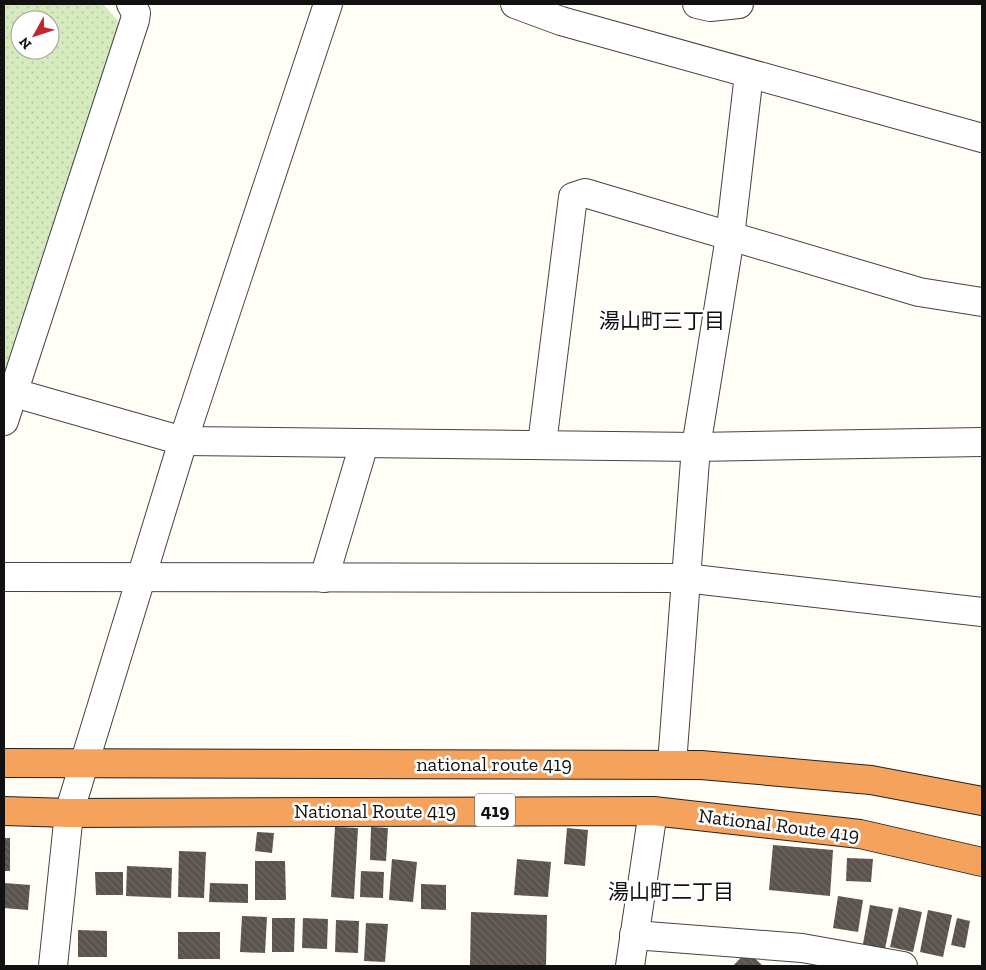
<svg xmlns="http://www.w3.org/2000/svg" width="986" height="970" font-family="'Zilla Slab','Noto Sans JP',serif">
<defs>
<pattern id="park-dots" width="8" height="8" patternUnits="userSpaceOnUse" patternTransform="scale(1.25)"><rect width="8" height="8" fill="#d5ebbd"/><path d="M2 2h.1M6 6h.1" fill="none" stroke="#b6c8a1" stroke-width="1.8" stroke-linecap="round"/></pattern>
<pattern id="building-back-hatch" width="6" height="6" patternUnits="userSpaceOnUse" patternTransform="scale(1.25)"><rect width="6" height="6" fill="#5a524d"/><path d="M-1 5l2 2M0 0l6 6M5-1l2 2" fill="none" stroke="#6d6662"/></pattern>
</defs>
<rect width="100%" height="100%" fill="#fffdf5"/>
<path fill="url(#park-dots)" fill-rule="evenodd" d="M4 4H103L120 23 7 369 4 368ZM20 20H50V50H20Z"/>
<g fill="url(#building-back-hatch)">
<path d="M335 827 358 828 354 899 331 897Z"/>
<path d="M371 827 388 828 386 861 370 860Z"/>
<path d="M567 828 588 830 585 866 564 864Z"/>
<path d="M257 832 274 833 272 853 255 851Z"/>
<rect x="4" y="838" width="6" height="33"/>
<path d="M773 845 833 850 830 896 769 890Z"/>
<path d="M179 851 206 852 204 898 178 897Z"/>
<path d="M847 858 873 859 871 882 846 881Z"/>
<path d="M392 859 417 862 413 902 389 900Z"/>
<path d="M517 859 551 862 548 897 514 895Z"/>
<path d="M255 861H285L286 900H255Z"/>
<path d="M127 866 172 868 171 898 126 896Z"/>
<path d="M361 871 384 872 383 898 360 897Z"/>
<path d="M95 872H123V895H96Z"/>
<path d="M4 883 30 885 28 910 4 908Z"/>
<path d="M210 883 248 884V903L209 902Z"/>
<path d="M421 884 446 885V910L421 909Z"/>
<path d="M838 896 863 900 858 932 833 928Z"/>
<path d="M870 905 893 909 885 949 863 944Z"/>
<path d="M899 907 922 912 913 952 890 947Z"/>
<path d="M928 910 952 915 943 957 920 952Z"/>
<path d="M471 912 547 915 546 966H470Z"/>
<path d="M242 916 267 917 265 953 240 952Z"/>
<path d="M272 918H295L294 952H272Z"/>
<path d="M303 918 328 919 327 949 302 948Z"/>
<path d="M957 918 970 921 965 948 951 945Z"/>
<path d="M336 920 359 921 358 953 335 952Z"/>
<path d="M366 923 388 924 385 962 364 961Z"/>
<path d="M78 930 107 931V957H78Z"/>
<rect x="178" y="932" width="42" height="27"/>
<path d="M747 951 763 966H733Z"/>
</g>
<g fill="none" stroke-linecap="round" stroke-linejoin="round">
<defs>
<g id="minor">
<path d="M515 4 561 21 982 138"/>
<path d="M697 4 710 7 739 4"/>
<path d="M4 390 183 441 696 447 982 442"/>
<path d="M4 421 135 20 136 13 131 4"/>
<path d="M542 444 573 197 585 193 919 292 982 302"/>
<path d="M4 577 685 578 982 612"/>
<path d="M324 578 364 444"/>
<path d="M672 764 696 447 730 237 749 74"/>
<path d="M634 935 802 948 903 966"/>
<path d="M53 966 69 813 183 441 328 4"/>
<path d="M630 966 653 811"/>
</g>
<g id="highway">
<path d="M4 763 701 765 871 780 982 801"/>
<path d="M4 811 69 813 653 811 860 834 982 862"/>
</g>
</defs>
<use href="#minor" stroke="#444" stroke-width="30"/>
<use href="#highway" stroke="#222" stroke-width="30"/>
<use href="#minor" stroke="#fff" stroke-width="28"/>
<use href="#highway" stroke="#f5a25d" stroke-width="28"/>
</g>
<g text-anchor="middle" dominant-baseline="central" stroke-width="5" stroke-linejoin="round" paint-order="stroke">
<rect fill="#fff" stroke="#585858" stroke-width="1" x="475" y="793.5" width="40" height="33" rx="4"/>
<g font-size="19" font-weight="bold" fill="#111">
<text x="495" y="810">419</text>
</g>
<g font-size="20" fill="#111" stroke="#fff">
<text x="494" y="764">national route 419</text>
<text x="375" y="811">National Route 419</text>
<text transform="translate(779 825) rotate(7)">National Route 419</text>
</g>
<g font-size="21" fill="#111" stroke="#fff">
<text x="662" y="320">湯山町三丁目</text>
<text x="671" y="891">湯山町二丁目</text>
</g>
</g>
<rect width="986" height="970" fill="none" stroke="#111111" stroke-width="10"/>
<g transform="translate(35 35) rotate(230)"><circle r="24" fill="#ffffff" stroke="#a0a0a0"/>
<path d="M0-4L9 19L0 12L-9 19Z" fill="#c4262e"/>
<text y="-8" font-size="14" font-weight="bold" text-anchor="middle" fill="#111111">N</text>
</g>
</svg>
